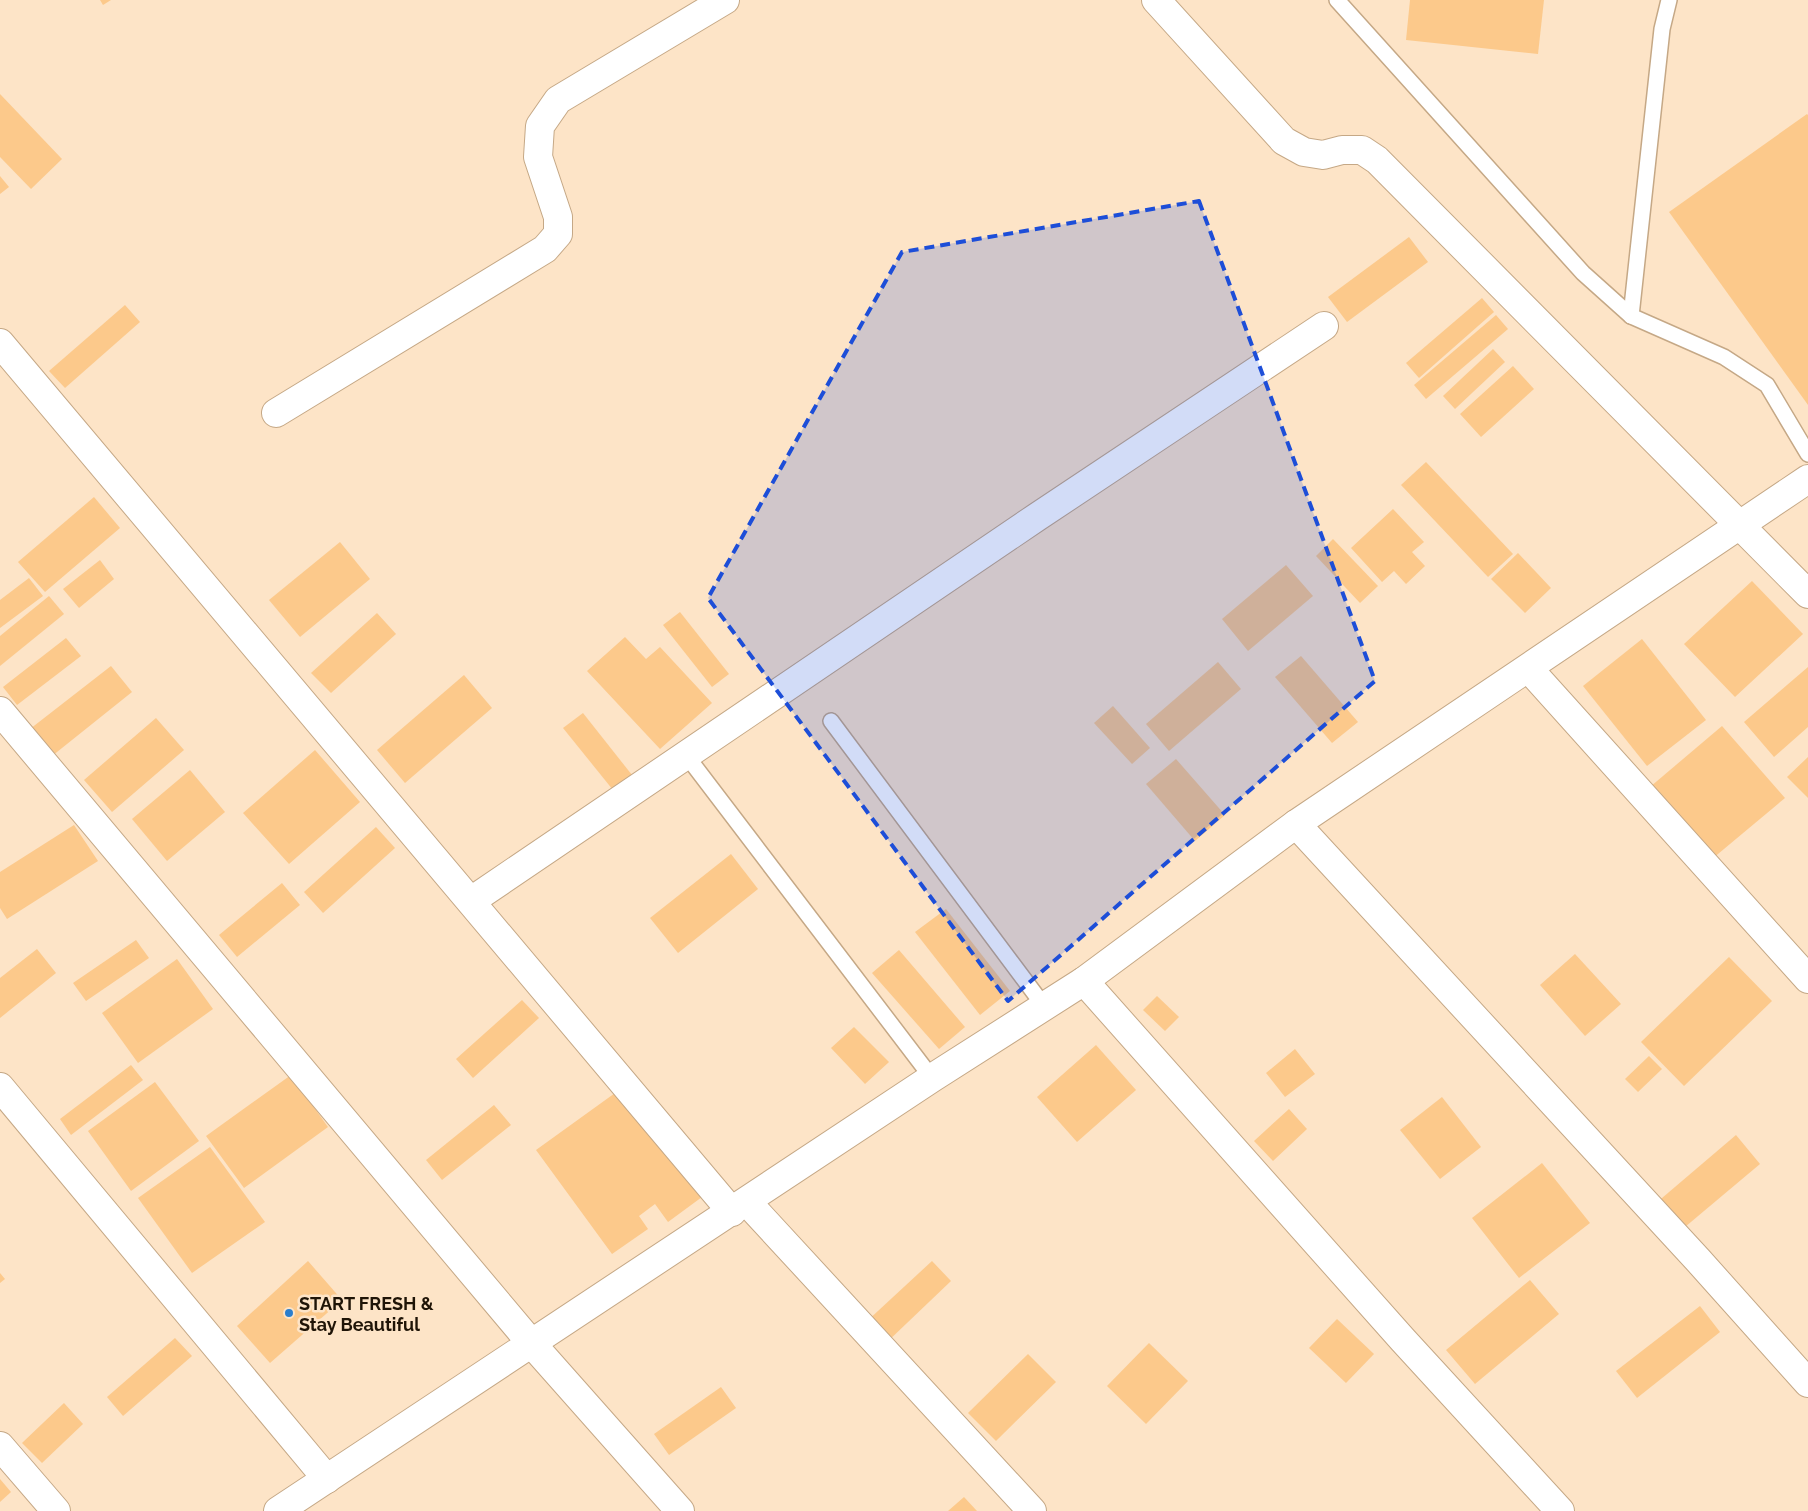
<svg xmlns="http://www.w3.org/2000/svg" width="1808" height="1511" font-family="Raleway,sans-serif">
<rect width="100%" height="100%" fill="#fde4c7"/>
<g fill="#fcc98b">
<path d="M100 0H111L103 5Z"/>
<path d="M1410 0H1544L1538 54 1406 40Z"/>
<path d="M0 94 62 159 31 189 0 157Z"/>
<path d="M1807 114 1808 115V405L1669 212Z"/>
<path d="M0 176 9 187 0 194Z"/>
<path d="M1409 237 1428 262 1347 322 1328 297Z"/>
<path d="M1482 298 1494 312 1419 378 1406 363Z"/>
<path d="M125 305 140 322 65 388 49 371Z"/>
<path d="M1496 315 1508 329 1426 399 1414 385Z"/>
<path d="M1493 349 1505 362 1455 409 1443 396Z"/>
<path d="M1513 366 1534 389 1481 437 1460 414Z"/>
<path d="M1426 462 1513 554 1488 577 1401 485Z"/>
<path d="M94 497 120 528 45 592 18 562Z"/>
<path d="M1393 509 1424 542 1412 552 1425 566 1406 584 1394 571 1382 582 1351 548Z"/>
<path d="M1333 539 1378 586 1360 603 1316 556Z"/>
<path d="M340 542 370 579 300 637 269 600Z"/>
<path d="M1518 553 1551 588 1525 613 1491 579Z"/>
<path d="M100 560 114 579 79 608 63 589Z"/>
<path d="M1286 565 1313 596 1248 651 1222 619Z"/>
<path d="M29 578 43 596 0 628V600Z"/>
<path d="M1752 581 1803 634 1735 697 1684 644Z"/>
<path d="M49 596 64 614 0 666V636Z"/>
<path d="M680 612 729 674 712 687 663 625Z"/>
<path d="M377 613 396 634 331 693 311 673Z"/>
<path d="M625 637 646 659 660 647 712 703 660 749 587 671Z"/>
<path d="M66 638 81 656 17 705 3 687Z"/>
<path d="M1642 639 1706 720 1647 766 1583 686Z"/>
<path d="M1301 656 1358 722 1332 743 1275 677Z"/>
<path d="M1218 662 1241 689 1169 751 1146 724Z"/>
<path d="M111 666 132 692 52 756 30 729Z"/>
<path d="M1808 667V727L1774 757 1744 722Z"/>
<path d="M464 675 492 708 405 783 377 750Z"/>
<path d="M1113 706 1150 748 1132 764 1094 723Z"/>
<path d="M583 713 632 775 613 790 563 728Z"/>
<path d="M156 718 184 750 112 812 84 780Z"/>
<path d="M1722 726 1785 798 1712 859 1650 787Z"/>
<path d="M315 750 360 802 289 864 243 813Z"/>
<path d="M1808 757V798L1787 777Z"/>
<path d="M1176 759 1225 815 1195 841 1146 784Z"/>
<path d="M190 770 225 812 167 861 132 819Z"/>
<path d="M74 825 98 861 7 919 0 908V872Z"/>
<path d="M376 827 395 848 323 913 304 892Z"/>
<path d="M731 854 758 889 678 953 650 918Z"/>
<path d="M282 883 300 905 237 957 219 935Z"/>
<path d="M946 909 1010 991 980 1015 915 932Z"/>
<path d="M136 940 149 958 86 1001 73 983Z"/>
<path d="M37 949 56 973 0 1018V978Z"/>
<path d="M899 950 965 1027 939 1049 872 973Z"/>
<path d="M1575 954 1621 1004 1585 1036 1540 985Z"/>
<path d="M1729 957 1772 1001 1684 1086 1641 1042Z"/>
<path d="M177 959 213 1009 138 1063 102 1013Z"/>
<path d="M1157 996 1179 1017 1165 1031 1143 1010Z"/>
<path d="M522 1000 539 1018 473 1078 456 1059Z"/>
<path d="M854 1027 889 1062 865 1084 831 1048Z"/>
<path d="M1096 1045 1136 1090 1077 1142 1037 1097Z"/>
<path d="M1295 1049 1315 1074 1285 1097 1266 1073Z"/>
<path d="M1649 1056 1662 1069 1638 1092 1625 1079Z"/>
<path d="M131 1065 143 1080 71 1135 60 1119Z"/>
<path d="M291 1075 328 1127 244 1188 206 1136Z"/>
<path d="M155 1082 199 1141 131 1191 88 1131Z"/>
<path d="M622 1088 702 1197 668 1222 655 1204 639 1216 648 1229 612 1254 536 1150Z"/>
<path d="M1442 1097 1481 1147 1440 1179 1400 1130Z"/>
<path d="M494 1105 511 1125 442 1180 426 1160Z"/>
<path d="M1289 1109 1307 1129 1273 1161 1254 1141Z"/>
<path d="M1736 1135 1760 1164 1679 1232 1655 1204Z"/>
<path d="M210 1147 265 1222 192 1273 138 1198Z"/>
<path d="M1542 1163 1590 1223 1519 1278 1472 1218Z"/>
<path d="M308 1261 342 1300 270 1363 237 1326Z"/>
<path d="M932 1261 951 1281 885 1344 865 1323Z"/>
<path d="M0 1273 5 1279 0 1283Z"/>
<path d="M1530 1280 1559 1314 1475 1384 1446 1350Z"/>
<path d="M1700 1306 1720 1332 1637 1398 1616 1371Z"/>
<path d="M1337 1319 1374 1354 1346 1383 1309 1348Z"/>
<path d="M175 1338 192 1356 123 1416 107 1397Z"/>
<path d="M1149 1343 1188 1381 1146 1424 1107 1386Z"/>
<path d="M1028 1354 1056 1382 996 1441 968 1413Z"/>
<path d="M721 1387 736 1408 669 1455 654 1434Z"/>
<path d="M64 1403 83 1424 42 1463 22 1443Z"/>
<path d="M0 1479 11 1492 0 1502Z"/>
<path d="M964 1497 977 1511H948Z"/>
</g>
<g fill="none" stroke-linecap="round" stroke-linejoin="round">
<defs>
<g id="service">
<path d="M1337 0 1583 273 1631 316 1724 357 1767 385 1808 454"/>
<path d="M1631 316 1662 29 1669 0"/>
<path d="M831 721 1044 1006"/>
<path d="M686 755 932 1078"/>
</g>
<g id="minor">
<path d="M1156 0 1284 141 1304 152 1323 155 1342 150H1362L1377 160 1808 594"/>
<path d="M0 343 732 1212"/>
<path d="M276 413 545 249 558 234V217L538 157 540 126 558 100 725 0"/>
<path d="M1529 669 1808 979"/>
<path d="M0 711 532 1344 680 1511"/>
<path d="M1296 824 1698 1260 1808 1383"/>
<path d="M471 901 1037 517 1324 326"/>
<path d="M1084 981 1403 1340 1560 1511"/>
<path d="M0 1087 327 1479"/>
<path d="M747 1202 1032 1511"/>
<path d="M0 1446 56 1511"/>
<path d="M278 1511 932 1078 1084 981 1296 824 1808 479"/>
</g>
</defs>
<use href="#service" stroke="#c5a886" stroke-width="18"/>
<use href="#minor" stroke="#c5a886" stroke-width="30"/>
<use href="#service" stroke="#fff" stroke-width="15"/>
<use href="#minor" stroke="#fff" stroke-width="28"/>
</g>
<path fill="#1d4ed8" fill-opacity="0.2" stroke="#1d4ed8" stroke-width="4" stroke-dasharray="10 6" stroke-linejoin="round" d="M1199 201 1375 681 1008 1001 708 598 902 252Z"/>
<circle fill="#2b7ecd" stroke="#fde4c7" stroke-width="2" cx="289" cy="1313" r="5"/>
<g text-anchor="middle" dominant-baseline="central" stroke-width="5" stroke-linejoin="round" paint-order="stroke">
<g font-size="18" font-weight="bold" fill="#1f1407" stroke="#fde4c7" text-anchor="start">
<text x="299" y="1303">START FRESH &amp;<tspan x="299" dy="21">Stay Beautiful</tspan></text>
</g>
</g>
</svg>
